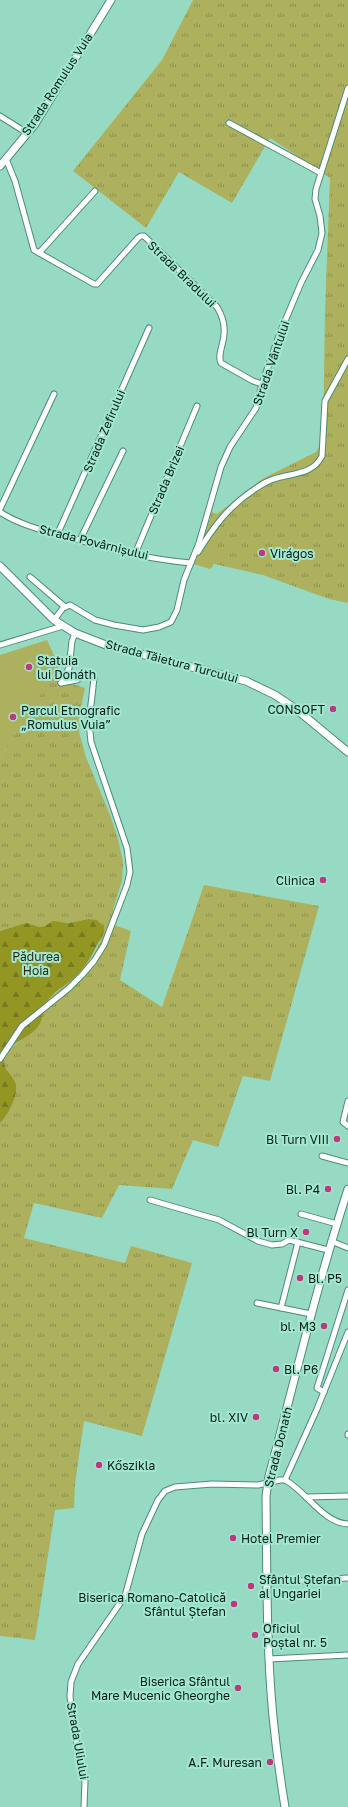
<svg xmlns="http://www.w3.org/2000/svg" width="348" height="1807" font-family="'Golos Text',sans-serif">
<defs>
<pattern id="grass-tufts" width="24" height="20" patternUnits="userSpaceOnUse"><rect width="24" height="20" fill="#adb15e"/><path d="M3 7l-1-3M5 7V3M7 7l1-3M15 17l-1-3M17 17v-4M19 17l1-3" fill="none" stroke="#8b8f4d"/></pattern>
<pattern id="forest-firs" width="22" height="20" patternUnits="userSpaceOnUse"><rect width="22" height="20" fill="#939622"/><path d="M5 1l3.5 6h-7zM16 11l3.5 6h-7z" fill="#767a1d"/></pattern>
</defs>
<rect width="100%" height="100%" fill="#97dac3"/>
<g fill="url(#grass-tufts)">
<path d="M193 0H348V603L329 599 263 575 197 560 212 512 217 514 262 479 316 452 323 440 325 311 330 178 270 138 232 203 179 172 146 228 73 171 162 60Z"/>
<path d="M51 677 85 688 80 712 79 732 86 757 110 815 118 839 123 862 122 881 113 909 114 925 131 931 120 980 162 1007 204 885 319 906 270 1081 243 1076 218 1147 193 1140 172 1189 119 1185 102 1218 34 1203 24 1238 125 1263 131 1246 192 1263 142 1436 84 1421 75 1484 74 1508 55 1510 35 1640 0 1636V1123C12 1110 12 1095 12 1078L4 1072 1 1064 7 1051 38 1027 46 1004 52 996 75 977 92 958 101 940 88 919 69 923 63 922 40 927 27 923 22 924 0 931V757Z"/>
</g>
<path fill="url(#forest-firs)" d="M88 919 97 920 104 927C105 935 99 941 95 949 90 960 83 969 74 978 65 986 53 992 47 1002 42 1011 44 1022 35 1030 27 1038 14 1042 6 1052 0 1070 9 1069 15 1082 20 1093 8 1115 0 1123V931L22 924 27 923 40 927 45 926 53 921 69 923Z"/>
<g fill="#adb15e">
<path d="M213 532 218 545 213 566 210 569 193 564Z"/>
<path d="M47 640 59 666 0 757V655Z"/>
</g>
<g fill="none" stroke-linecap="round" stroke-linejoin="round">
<defs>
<g id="street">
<path d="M0 116 27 133"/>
<path d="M229 123 321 173"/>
<path d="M6 159 15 181 34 250 94 284H97L138 238 141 236H144L217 307C222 315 225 324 224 334 224 343 217 355 221 363L253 381 262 384"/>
<path d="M39 253 95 191"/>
<path d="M0 509 54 394"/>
<path d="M0 512C13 521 42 532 58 533 101 548 146 559 191 563"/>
<path d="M58 533 149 328"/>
<path d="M80 540 123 451"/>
<path d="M198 552C214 526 229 506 255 489 262 484 269 480 277 478 295 473 313 474 322 456L325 401 348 359"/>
<path d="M135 554 197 406"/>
<path d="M30 577 65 607"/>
<path d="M54 620 63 608 70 605 95 620 114 625 143 630 159 627 171 622 177 610 184 580 199 543 221 467 230 447 256 408 262 384 280 333 301 283 318 250 322 233 320 216 315 199 316 189 348 88"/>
<path d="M0 645 63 626"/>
<path d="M61 683 69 668 72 641 75 633"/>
<path d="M0 1059 22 1026 69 988 82 975 94 961 104 945 127 885 130 872 127 848 91 742 89 722 94 678 90 675 84 674 77 680 61 683"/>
<path d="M348 1101 343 1122 348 1126"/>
<path d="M322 1156 348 1163"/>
<path d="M150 1200 219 1220 258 1241 272 1245 282 1244 289 1240 328 1250"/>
<path d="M301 1214 337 1224"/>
<path d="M331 1241 348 1248"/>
<path d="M257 1303 311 1314"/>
<path d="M281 1308 298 1242"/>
<path d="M324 1392 317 1388 348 1290"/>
<path d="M348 1434V1435"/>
<path d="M285 1480 317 1409 348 1332"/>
<path d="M306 1497 348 1496"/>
<path d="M267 1583 348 1578"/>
<path d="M269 1659 348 1655"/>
<path d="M84 1807 85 1781 73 1725 70 1696 71 1682 78 1664 125 1596 142 1534 158 1500 165 1491 175 1487 212 1484 258 1485 280 1480H285C306 1491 323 1523 348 1524"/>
</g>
<g id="secondary">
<path d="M0 166 35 124 111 0"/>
<path d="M0 566 54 620 75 633 106 645 246 681 275 695 296 709 348 752"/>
<path d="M285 1807C280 1777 276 1747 273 1717 266 1643 267 1569 266 1496L269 1476C295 1380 317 1284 348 1189"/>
</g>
</defs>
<use href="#street" stroke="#4b8c77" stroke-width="7"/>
<use href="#secondary" stroke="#4b8c77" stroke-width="9"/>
<use href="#street" stroke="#fff" stroke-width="5"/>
<use href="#secondary" stroke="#fff" stroke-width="7"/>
</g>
<g fill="#bc3980" stroke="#a4e7d0" stroke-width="1.5">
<circle cx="262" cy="553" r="4"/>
<circle cx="29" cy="667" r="4"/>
<circle cx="333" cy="709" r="4"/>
<circle cx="13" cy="717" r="4"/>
<circle cx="323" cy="880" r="4"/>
<circle cx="337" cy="1139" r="4"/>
<circle cx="328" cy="1189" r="4"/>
<circle cx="306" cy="1232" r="4"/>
<circle cx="300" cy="1278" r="4"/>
<circle cx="324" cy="1326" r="4"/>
<circle cx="276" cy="1369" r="4"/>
<circle cx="256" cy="1417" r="4"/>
<circle cx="99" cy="1465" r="4"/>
<circle cx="233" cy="1538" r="4"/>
<circle cx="251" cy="1586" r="4"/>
<circle cx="234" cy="1604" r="4"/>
<circle cx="255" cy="1635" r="4"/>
<circle cx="238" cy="1688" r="4"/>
<circle cx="270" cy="1762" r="4"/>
</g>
<g text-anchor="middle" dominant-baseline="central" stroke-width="4" stroke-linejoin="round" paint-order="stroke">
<g font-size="12" fill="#031e17" stroke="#a4e7d0">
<text transform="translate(57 84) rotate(-57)">Strada Romulus Vuia</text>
<text transform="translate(182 274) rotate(44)">Strada Bradului</text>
<text transform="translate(271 363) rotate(-71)">Strada Vântului</text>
<text transform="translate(104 431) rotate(-67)">Strada Zefirului</text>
<text transform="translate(166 480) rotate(-67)">Strada Brizei</text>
<text transform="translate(94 542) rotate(14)">Strada Povârnișului</text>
<text transform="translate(172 661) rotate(15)">Strada Tăietura Turcului</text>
<text transform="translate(278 1447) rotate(-76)">Strada Donath</text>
<text transform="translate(78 1741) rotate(80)">Strada Uliului</text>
</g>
<g font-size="12" fill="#031e17" stroke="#a4e7d0" text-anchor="end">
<text x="270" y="553" text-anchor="start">Virágos</text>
<text x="37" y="660" text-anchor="start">Statuia<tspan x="37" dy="14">lui Donáth</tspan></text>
<text x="325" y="709">CONSOFT</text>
<text x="21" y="710" text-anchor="start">Parcul Etnografic<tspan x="21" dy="14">„Romulus Vuia”</tspan></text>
<text x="315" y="880">Clinica</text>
<text x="329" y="1139">Bl Turn VIII</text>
<text x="320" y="1189">Bl. P4</text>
<text x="298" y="1232">Bl Turn X</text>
<text x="308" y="1278" text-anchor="start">Bl. P5</text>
<text x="316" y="1326">bl. M3</text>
<text x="284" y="1369" text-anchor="start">Bl. P6</text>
<text x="248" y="1417">bl. XIV</text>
<text x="107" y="1465" text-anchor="start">Kőszikla</text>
<text x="241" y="1538" text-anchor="start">Hotel Premier</text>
<text x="259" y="1579" text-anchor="start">Sfântul Ștefan<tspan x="259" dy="14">al Ungariei</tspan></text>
<text x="226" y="1597">Biserica Romano-Catolică<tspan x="226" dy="14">Sfântul Ștefan</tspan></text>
<text x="263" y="1628" text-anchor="start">Oficiul<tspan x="263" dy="14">Poștal nr. 5</tspan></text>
<text x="230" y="1681">Biserica Sfântul<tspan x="230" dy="14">Mare Mucenic Gheorghe</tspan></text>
<text x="262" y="1762">A.F. Muresan</text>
</g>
<g font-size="12" fill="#2a2b14" stroke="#a4e7d0">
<text x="36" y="956">Pădurea<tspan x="36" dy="14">Hoia</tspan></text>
</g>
</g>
</svg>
